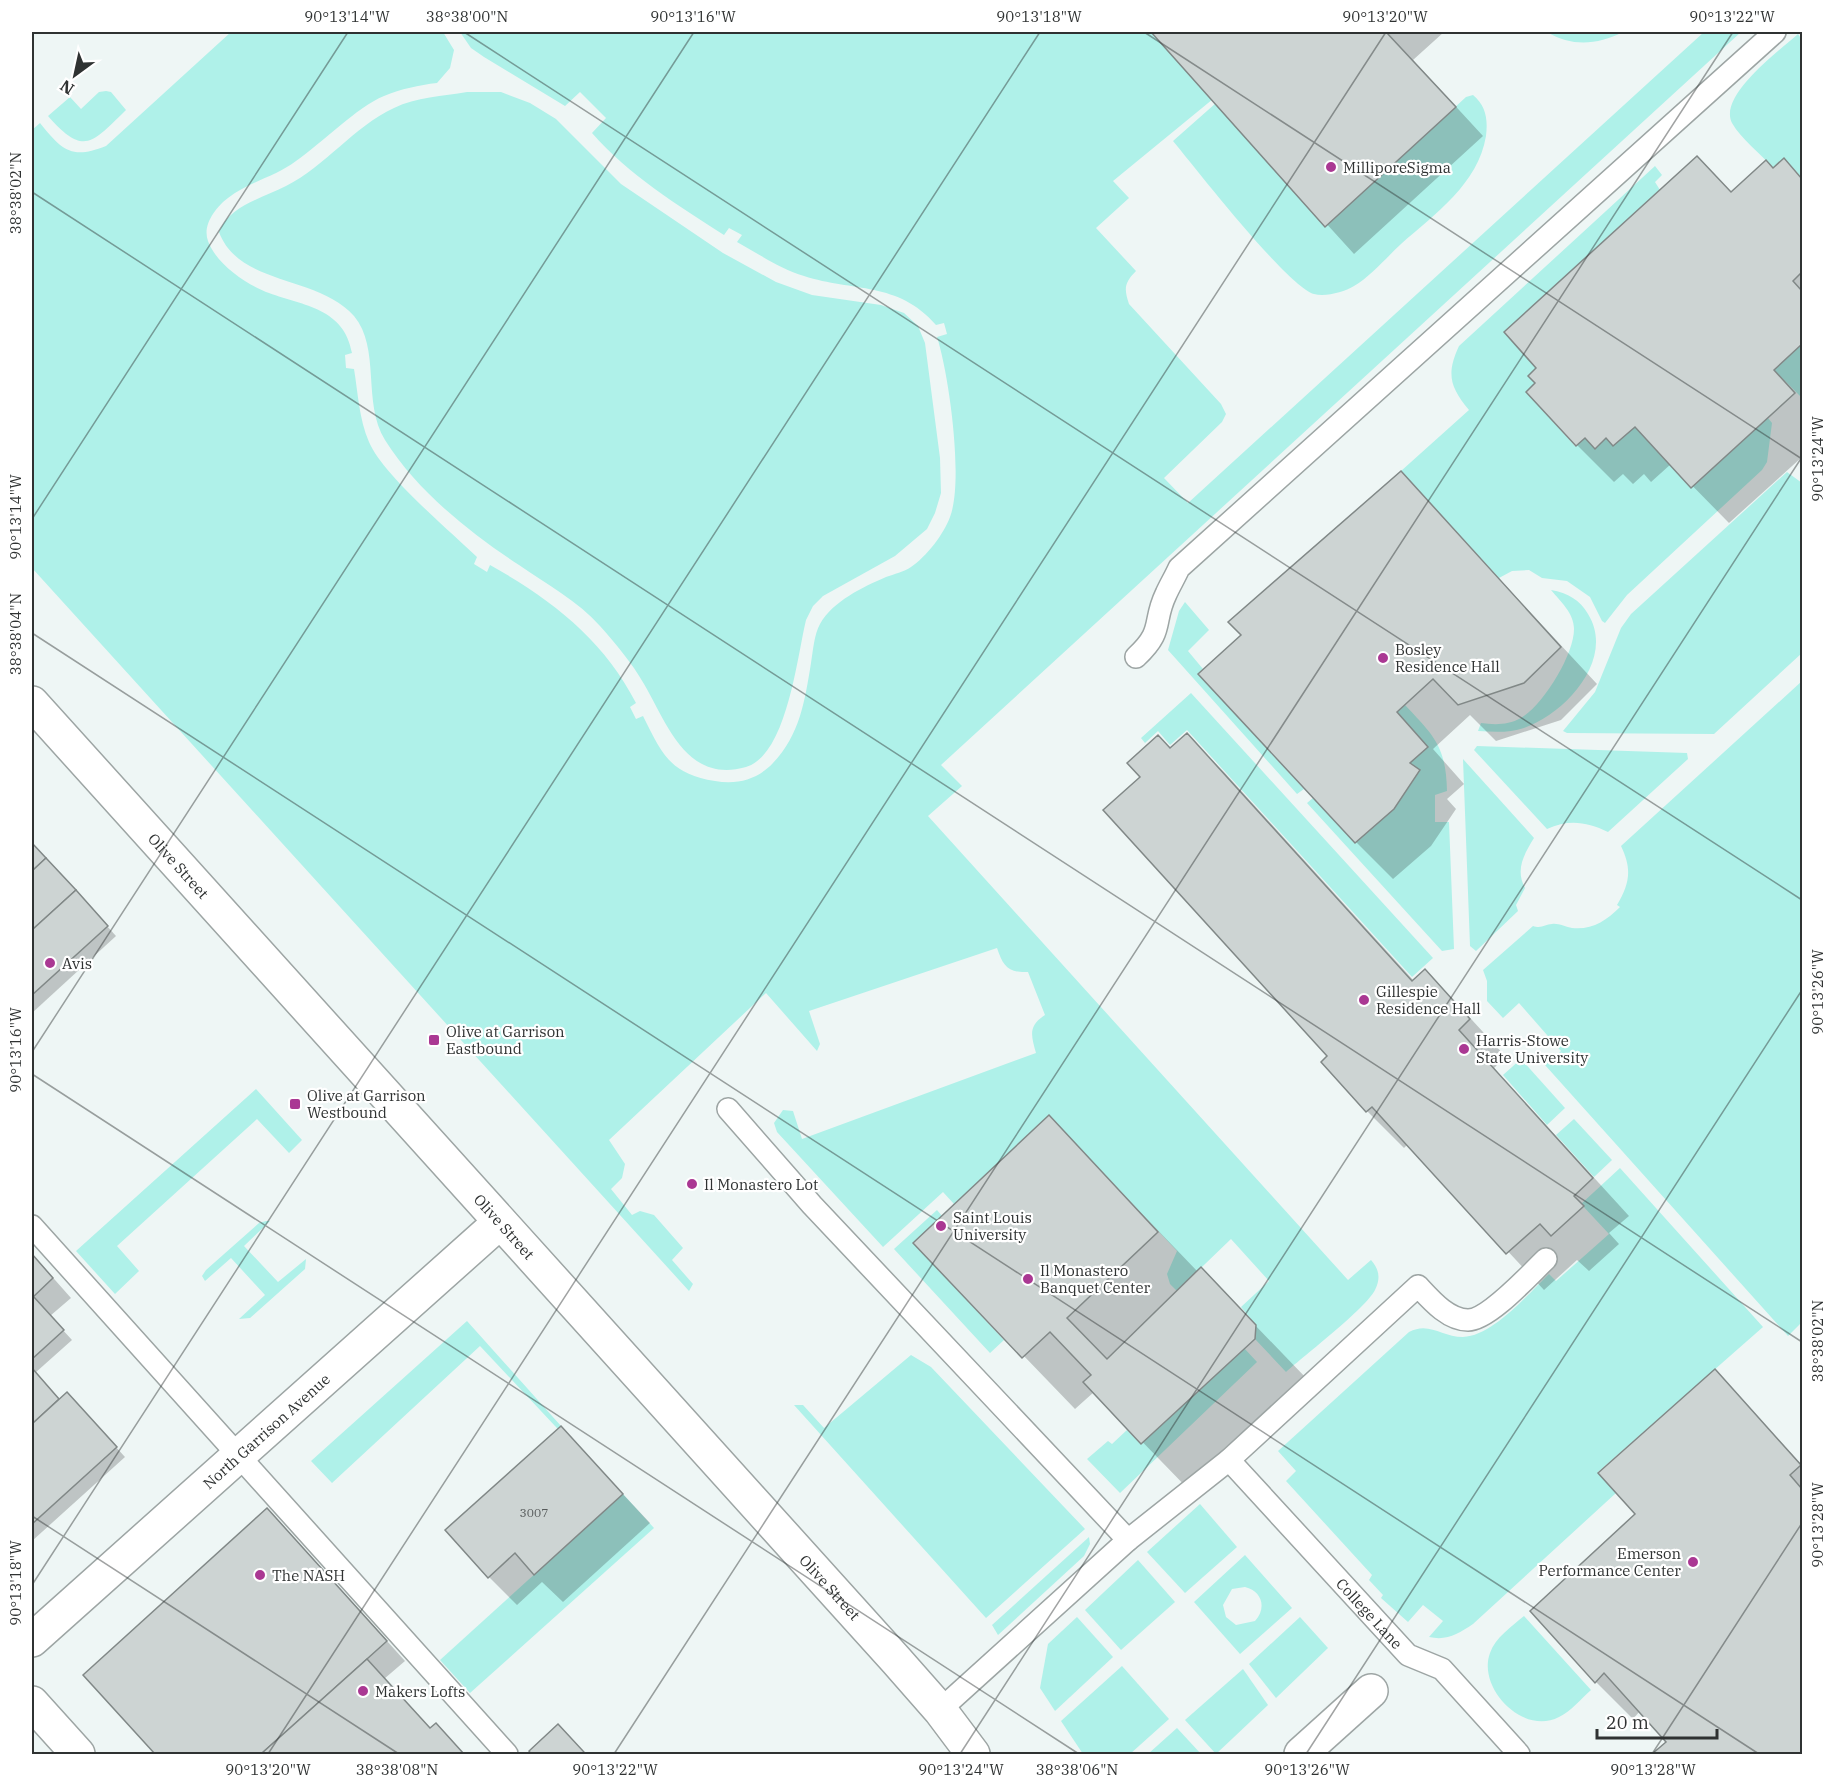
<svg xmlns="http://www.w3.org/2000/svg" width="1834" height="1786" font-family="'IBM Plex Serif',serif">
<rect width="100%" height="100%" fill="#eef6f5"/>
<g fill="#aff1e9" fill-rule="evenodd">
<path d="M231 32H443L454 50 450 68 437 83C419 85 401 89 384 96 357 107 322 143 296 161 275 177 248 182 228 198 216 207 202 225 208 241 216 264 247 285 269 293 304 306 344 308 352 353L345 355 346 368 354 369C358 393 359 419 369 442 383 475 449 530 477 557L474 564 487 572 490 565C551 599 604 640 636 703L630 707 636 719 643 716C662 754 670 774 715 781 738 785 758 779 773 763 800 735 805 700 811 663 813 651 814 635 820 624 833 601 863 587 886 577 894 574 904 572 911 567 926 557 944 534 950 517 964 481 949 374 937 337L947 334 944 323 936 325C898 281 853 292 804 276 780 269 759 254 737 242L742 235 729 228 724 235C676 204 630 176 592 133L606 118 580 92 565 106 484 57 471 48 460 32H1151L1213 99 1113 181 1129 198 1096 228 1136 271C1124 283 1124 289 1129 304L1221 404 1226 414 1222 422 1164 478 1188 503 1704 32H1741L941 765 962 786 928 816 1348 1280 1371 1260C1379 1269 1381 1278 1375 1290 1366 1308 1304 1356 1286 1372L1255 1339 1256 1325 1241 1307 1269 1281 1231 1239 1177 1291 1170 1284 1167 1274 1177 1251 1049 1115 954 1204 943 1192 883 1247 777 1132 774 1123 783 1110 793 1111 802 1139 1036 1053C1031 1035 1028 1026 1045 1015L1028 972C1008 973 1003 966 997 948L809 1011 820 1044 817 1051 766 993 609 1140 625 1164 622 1178 611 1189 632 1215 640 1211 654 1215 683 1248 672 1260 693 1284 689 1291 32 568V130L40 123C62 150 71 160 106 146Z"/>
<path d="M1547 32H1623C1597 45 1572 47 1547 32Z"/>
<path d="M1798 34 1802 40V178L1784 158 1773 168C1761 154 1741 139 1732 123 1718 96 1779 51 1798 34Z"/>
<path d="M106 91 111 92 126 110C92 143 84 157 48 116L70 97 81 109 99 92Z"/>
<path d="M467 92H501L530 103 556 119 621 184 723 253 776 282 812 295 881 305 904 313 918 326 925 343 940 458 941 493 935 513 927 529 895 556 823 596 813 606 806 620C797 657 787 755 746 767 686 784 667 723 644 684 632 663 616 644 600 626 578 601 546 584 519 565 470 533 417 491 385 440 362 403 381 348 354 316 318 275 239 286 219 232 230 205 261 199 286 186 326 166 353 127 394 108 416 97 443 96 467 92Z"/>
<path d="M1473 95C1486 106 1488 119 1486 136 1478 184 1435 214 1401 244 1386 258 1371 276 1354 286 1344 292 1326 297 1314 294 1286 285 1197 170 1173 141L1216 103 1325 227 1466 97Z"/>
<path d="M1655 166 1662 175 1655 182 1660 190 1504 332 1536 368 1529 376 1535 383 1526 392 1575 446 1585 438 1595 448 1606 438 1635 427 1768 418 1772 423 1767 462 1762 470 1627 595 1605 623 1602 621 1590 597 1567 581 1542 578 1529 570 1512 571 1499 578 1401 471 1469 410C1450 387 1446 374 1459 346Z"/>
<path d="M1802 344V397H1801L1774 370Z"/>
<path d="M1787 472 1802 483V653L1714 734 1567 733 1563 731 1595 692 1621 628 1631 614Z"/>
<path d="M1551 590C1568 593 1580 600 1588 614 1616 659 1565 714 1524 728 1510 733 1494 732 1478 731L1481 723C1495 725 1508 725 1521 718 1543 705 1574 655 1574 629 1574 613 1560 601 1551 590Z"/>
<path d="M1185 602 1209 630 1188 651 1203 669 1198 674 1304 789 1297 794 1168 650 1179 611Z"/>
<path d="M1802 681V1322L1788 1336 1545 1065 1561 1051 1519 1003 1503 1018 1487 1001V981L1483 970 1533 926C1542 929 1545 924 1552 924 1558 923 1566 927 1572 928 1592 930 1606 921 1620 907L1617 905C1630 883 1632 869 1621 846Z"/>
<path d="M1191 693 1433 958 1412 977 1187 730 1170 745 1158 731 1145 743 1141 738Z"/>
<path d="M1405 705C1434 736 1446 746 1447 791L1435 795V822H1449L1454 949 1442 951 1307 803 1313 798 1355 843 1394 809 1420 771 1410 763 1428 747 1397 712Z"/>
<path d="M1477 746 1687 753 1688 759 1608 832C1587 822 1569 819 1547 829L1474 750Z"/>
<path d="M1463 759 1534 838C1524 854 1515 870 1525 888L1516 905 1518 911 1476 951 1470 946Z"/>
<path d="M1521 1059 1565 1108 1547 1125 1503 1075Z"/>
<path d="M256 1089 302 1140 289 1153 257 1119 117 1246 139 1271 115 1294 76 1251Z"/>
<path d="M1574 1119 1612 1160 1594 1177 1556 1135Z"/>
<path d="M1620 1168 1763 1327 1598 1472 1616 1493 1473 1624C1458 1634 1447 1641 1429 1637L1443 1621 1423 1605 1408 1622 1381 1598 1383 1595 1369 1580 1372 1575 1286 1481 1296 1471 1278 1451 1409 1332C1429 1321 1442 1337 1463 1337 1493 1336 1528 1294 1549 1274L1556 1281 1609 1234 1581 1204Z"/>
<path d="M937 1210 942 1216 913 1243 1004 1340 990 1353 894 1249Z"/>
<path d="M266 1221H270L244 1246 278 1282 306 1259 305 1269 250 1318 239 1319 265 1295 231 1258 205 1281 202 1276 206 1270 259 1223Z"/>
<path d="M467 1321 561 1426 558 1429 555 1426 480 1346 332 1483 311 1461Z"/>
<path d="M1244 1348 1257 1362 1120 1493 1087 1459 1108 1441 1112 1444 1127 1430 1141 1444Z"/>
<path d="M911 1355 931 1367 1085 1529 986 1618 794 1405H803L824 1428Z"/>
<path d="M623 1494 654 1528 470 1693 440 1660Z"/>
<path d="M1200 1504 1237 1547 1185 1593 1147 1552Z"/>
<path d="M1089 1537 1090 1544 1084 1556 998 1635 992 1625Z"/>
<path d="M1245 1555 1292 1608 1240 1654 1194 1602ZM1245 1587C1262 1591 1267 1608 1255 1621L1236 1625 1226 1617 1223 1605 1232 1589Z"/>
<path d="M1138 1560 1175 1602 1121 1650 1085 1610Z"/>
<path d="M1524 1616 1591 1690C1581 1699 1570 1712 1559 1717 1523 1736 1477 1688 1490 1653 1495 1638 1512 1626 1524 1616Z"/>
<path d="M1077 1617 1113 1657 1055 1711 1040 1688 1048 1644Z"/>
<path d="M1300 1617 1328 1648 1276 1698 1249 1664Z"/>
<path d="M1122 1666 1169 1719 1130 1754H1083L1061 1721Z"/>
<path d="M1243 1669 1268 1705 1216 1754 1185 1720Z"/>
<path d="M1177 1728 1201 1754H1148Z"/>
</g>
<g fill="#0003">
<path d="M1152 32H1444L1413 60 1483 136 1354 254Z"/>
<path d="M1697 158 1732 193 1773 170 1784 160 1802 179V457L1729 523 1671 464 1651 482 1644 474 1633 484 1623 474 1614 482 1577 445 1537 384Z"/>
<path d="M1401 473 1597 684 1561 720 1496 741 1470 715 1433 749 1464 784 1447 799 1456 809 1431 846 1393 879 1356 842 1243 635Z"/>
<path d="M1187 735 1224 772 1414 981 1425 971 1461 1008 1506 1057 1494 1068 1629 1216 1609 1233 1619 1244 1589 1271 1577 1260 1544 1290 1408 1144 1404 1148 1367 1111 1329 1056 1171 750Z"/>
<path d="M32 844 116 936 32 1013Z"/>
<path d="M1049 1117 1198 1272 1201 1269 1307 1379 1194 1495 1094 1392 1075 1409 915 1243Z"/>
<path d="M32 1254 71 1298 50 1316 72 1340 35 1373 60 1400 76 1403 125 1457 32 1541Z"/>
<path d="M1715 1371 1802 1465V1754H1654L1668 1742 1640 1711 1633 1719 1596 1682 1637 1514Z"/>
<path d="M561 1428 650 1523 563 1602 542 1582 517 1605 489 1577Z"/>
<path d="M286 1529 405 1661 384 1679 430 1730 455 1744 464 1754H157L85 1675Z"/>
<path d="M567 1735 585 1754H533L531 1751Z"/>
</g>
<g fill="#cdd4d3" stroke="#818887" stroke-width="1.5">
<path d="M1151 32H1386L1456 107 1325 227Z"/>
<path d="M1697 156 1731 192 1766 160 1773 168 1784 158 1802 179V272L1793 281 1802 291V344L1774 370 1795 393 1691 488 1635 427 1613 446 1606 438 1595 449 1585 438 1576 446 1526 392 1535 383 1528 376 1536 368 1504 332Z"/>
<path d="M1401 471 1561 647 1524 683 1458 705 1433 679 1397 712 1428 747 1410 763 1420 770 1394 809 1355 843 1198 674 1241 635 1228 622Z"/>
<path d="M1187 733 1412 981 1425 969 1470 1019 1459 1030 1593 1178 1574 1196 1584 1206 1551 1236 1540 1224 1506 1254 1372 1107 1366 1112 1321 1062 1327 1056 1103 810 1140 777 1127 763 1158 735 1170 748Z"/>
<path d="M32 843 46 858 32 871Z"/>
<path d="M46 858 76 890 32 930V871Z"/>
<path d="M76 890 108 926 32 995V930Z"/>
<path d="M1049 1115 1158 1232 1067 1318 1107 1359 1201 1267 1256 1325 1255 1339 1141 1444 1083 1382 1091 1375 1050 1332 1022 1358 913 1243Z"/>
<path d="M32 1254 53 1278 32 1298Z"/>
<path d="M33 1296 64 1330 32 1359V1298Z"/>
<path d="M32 1368 59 1399 32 1424Z"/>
<path d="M1715 1369 1801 1465 1790 1475 1802 1489V1754H1652L1666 1742 1604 1673 1595 1683 1530 1611 1635 1514 1598 1473Z"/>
<path d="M67 1392 117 1447 32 1524V1424Z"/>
<path d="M561 1426 623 1494 534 1575 515 1553 488 1578 445 1530Z"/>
<path d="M267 1508 387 1641 261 1754H155L83 1675Z"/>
<path d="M367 1659 430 1728 436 1723 464 1754H261Z"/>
<path d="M558 1724 584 1752 581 1754H531L529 1751Z"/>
</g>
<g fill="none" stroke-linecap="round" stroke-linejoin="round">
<defs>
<g id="service">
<path d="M1136 657C1165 630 1152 623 1166 594 1170 585 1175 577 1179 568L1775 32"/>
<path d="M728 1109 812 1205 1128 1540"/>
<path d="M32 1226 507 1754"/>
<path id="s1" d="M1229 1460 1408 1655 1442 1669 1519 1754"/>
<path d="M940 1710 1128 1540 1229 1460 1418 1286C1431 1300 1448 1320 1468 1320 1489 1320 1530 1274 1546 1259"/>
</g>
<g id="minor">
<path id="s2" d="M32 1640 500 1222"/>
<path d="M32 1703 78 1754"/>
<path d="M1301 1754 1371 1691"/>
</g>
<g id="secondary">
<path id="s3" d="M32 703 896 1660 940 1710 973 1754"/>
</g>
</defs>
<use href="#service" stroke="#9da5a4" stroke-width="24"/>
<use href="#minor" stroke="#9da5a4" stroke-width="36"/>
<use href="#secondary" stroke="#9da5a4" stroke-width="36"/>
<use href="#service" stroke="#fff" stroke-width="21"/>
<use href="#minor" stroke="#fff" stroke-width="33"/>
<use href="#secondary" stroke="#fff" stroke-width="33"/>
</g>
<path fill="none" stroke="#2f3232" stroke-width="1.5" stroke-opacity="0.45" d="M464 32 1802 900M1144 32 1802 459M32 192 1802 1342M32 519 348 32M32 633 1759 1754M32 1052 694 32M32 1074 1079 1754M32 1516 399 1754M32 1585 1040 32M268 1754 1386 32M614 1754 1733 32M960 1754 1802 457M1306 1754 1802 990M1652 1754 1802 1523"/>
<g fill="#aa3893" stroke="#fff" stroke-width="2">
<circle cx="1331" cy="167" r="6"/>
<circle cx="1383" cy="658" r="6"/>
<circle cx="50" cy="963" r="6"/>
<circle cx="1364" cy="1000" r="6"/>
<rect x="428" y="1034" width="12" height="12" rx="3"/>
<circle cx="1464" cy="1049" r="6"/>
<rect x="289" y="1098" width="12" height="12" rx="3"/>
<circle cx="692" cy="1184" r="6"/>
<circle cx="941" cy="1226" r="6"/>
<circle cx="1028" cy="1279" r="6"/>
<circle cx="1693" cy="1562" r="6"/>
<circle cx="260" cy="1575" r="6"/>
<circle cx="363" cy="1691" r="6"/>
</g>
<g text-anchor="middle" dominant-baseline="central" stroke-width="4.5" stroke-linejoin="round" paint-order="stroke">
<g font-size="12" fill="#565a5a">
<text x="534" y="1512">3007</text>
</g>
<g font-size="15" fill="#2f3232" stroke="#fff" text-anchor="start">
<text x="1343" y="167">MilliporeSigma</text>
<text x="1395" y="649">Bosley<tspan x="1395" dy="17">Residence Hall</tspan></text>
<text x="62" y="963">Avis</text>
<text x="1376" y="991">Gillespie<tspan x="1376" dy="17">Residence Hall</tspan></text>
<text x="446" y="1031">Olive at Garrison<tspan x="446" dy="17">Eastbound</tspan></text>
<text x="1476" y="1040">Harris-Stowe<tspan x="1476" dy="17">State University</tspan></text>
<text x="307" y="1095">Olive at Garrison<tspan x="307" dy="17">Westbound</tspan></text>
<text x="704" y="1184">Il Monastero Lot</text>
<text x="953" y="1217">Saint Louis<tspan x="953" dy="17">University</tspan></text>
<text x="1040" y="1270">Il Monastero<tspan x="1040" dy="17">Banquet Center</tspan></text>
<text x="1681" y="1553" text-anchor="end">Emerson<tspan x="1681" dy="17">Performance Center</tspan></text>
<text x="272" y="1575">The NASH</text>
<text x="375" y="1691">Makers Lofts</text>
</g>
<g font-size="15" fill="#2f3232" stroke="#fff">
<text stroke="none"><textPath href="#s3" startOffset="219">Olive Street</textPath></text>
<text stroke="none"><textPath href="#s3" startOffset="705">Olive Street</textPath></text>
<text stroke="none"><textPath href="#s2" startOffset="314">North Garrison Avenue</textPath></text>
<text stroke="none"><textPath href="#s3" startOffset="1191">Olive Street</textPath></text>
<text stroke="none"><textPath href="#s1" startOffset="208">College Lane</textPath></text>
</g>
</g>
<rect width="1834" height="1786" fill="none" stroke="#ffffff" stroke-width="66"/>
<g transform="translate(75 75) rotate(213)" stroke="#ffffff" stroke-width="4.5" paint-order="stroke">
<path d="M0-4.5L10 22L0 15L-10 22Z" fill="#2f3232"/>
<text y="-9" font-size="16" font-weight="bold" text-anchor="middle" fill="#2f3232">N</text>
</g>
<path d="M1597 1729v9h120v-9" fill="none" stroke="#2f3232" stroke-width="3"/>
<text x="1606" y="1729" font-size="18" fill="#2f3232" stroke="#ffffff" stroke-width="4.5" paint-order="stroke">20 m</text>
<rect x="33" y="33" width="1768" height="1720" fill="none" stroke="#2f3232" stroke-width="2"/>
<g font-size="15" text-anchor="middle" fill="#2f3232">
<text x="347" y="22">90°13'14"W</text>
<text x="467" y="22">38°38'00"N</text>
<text x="693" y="22">90°13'16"W</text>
<text x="1039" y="22">90°13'18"W</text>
<text x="1385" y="22">90°13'20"W</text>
<text x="1732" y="22">90°13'22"W</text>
<text transform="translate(16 193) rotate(-90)" y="5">38°38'02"N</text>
<text transform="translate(1818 459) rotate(-90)" y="5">90°13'24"W</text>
<text transform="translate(16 517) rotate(-90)" y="5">90°13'14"W</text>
<text transform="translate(16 634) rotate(-90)" y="5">38°38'04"N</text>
<text transform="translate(1818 992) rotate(-90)" y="5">90°13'26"W</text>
<text transform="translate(16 1050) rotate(-90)" y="5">90°13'16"W</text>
<text transform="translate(1818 1341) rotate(-90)" y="5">38°38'02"N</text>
<text transform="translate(1818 1525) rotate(-90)" y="5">90°13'28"W</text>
<text transform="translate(16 1583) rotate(-90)" y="5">90°13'18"W</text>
<text x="268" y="1775">90°13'20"W</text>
<text x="397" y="1775">38°38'08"N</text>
<text x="615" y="1775">90°13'22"W</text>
<text x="961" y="1775">90°13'24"W</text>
<text x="1077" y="1775">38°38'06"N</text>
<text x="1307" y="1775">90°13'26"W</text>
<text x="1653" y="1775">90°13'28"W</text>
</g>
</svg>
